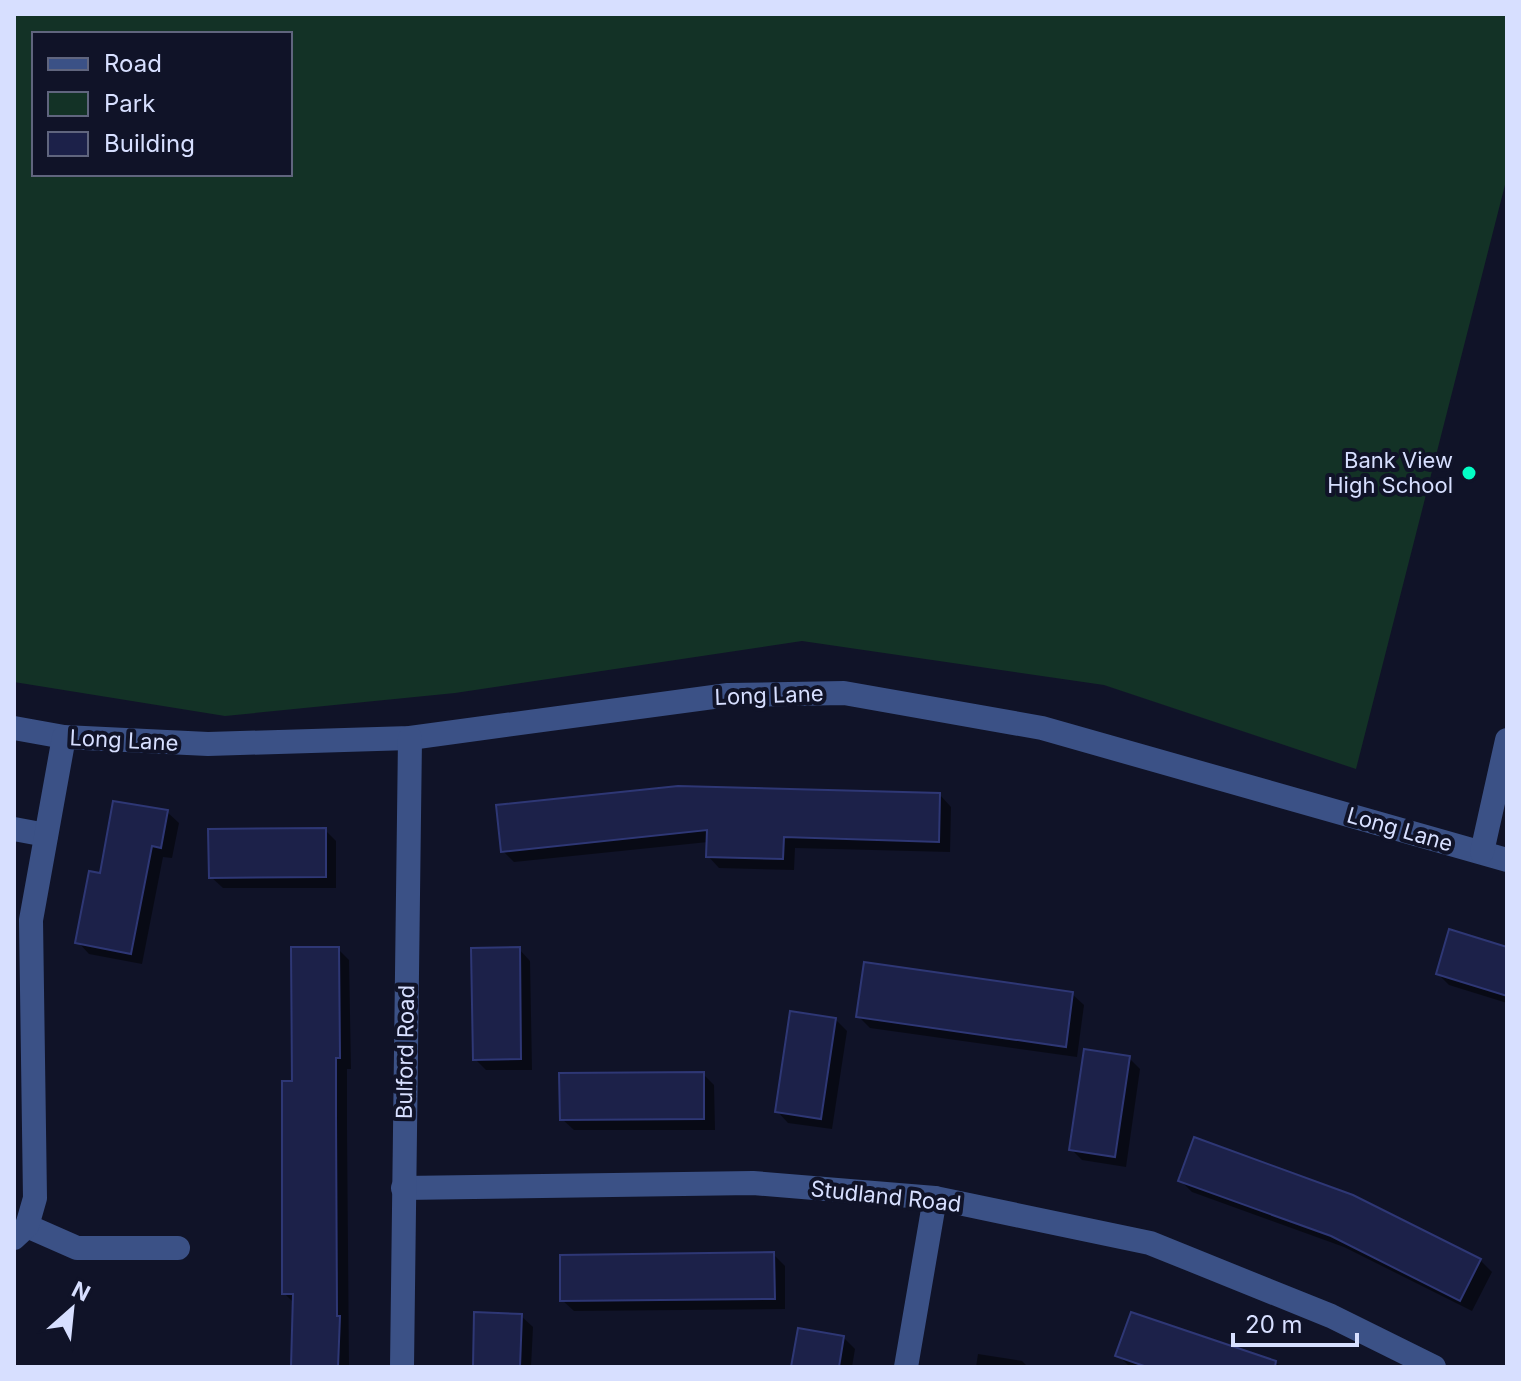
<svg xmlns="http://www.w3.org/2000/svg" width="1521" height="1381" font-family="Inter,sans-serif">
<rect width="100%" height="100%" fill="#101328"/>
<path fill="#133226" fill-rule="evenodd" d="M14 14H1507V177L1356 769 1104 685 802 641 455 693 225 716 14 682ZM34 34H290V174H34Z"/>
<g fill="#0007">
<path d="M940 795 951 807 950 852 795 848 794 870 719 868 708 856V842L514 862 503 851Z"/>
<path d="M167 812 179 823 172 858 163 857 142 964 89 954 78 942 102 876Z"/>
<path d="M325 830 336 841V888H223L211 877Z"/>
<path d="M338 949 349 960 351 1069H347V1129L349 1367H293L295 1304 284 1293 294 1083Z"/>
<path d="M519 949 530 961 532 1070H486L475 1059Z"/>
<path d="M1507 949V1003L1449 985 1438 974Z"/>
<path d="M1072 994 1084 1005 1077 1057 870 1028 858 1016Z"/>
<path d="M836 1020 847 1031 832 1129 788 1123 777 1111Z"/>
<path d="M1129 1058 1140 1069 1126 1167 1082 1160 1071 1149Z"/>
<path d="M703 1074 714 1085 715 1130H574L562 1119Z"/>
<path d="M1181 1181 1480 1260 1492 1272 1472 1311 1344 1247 1192 1192Z"/>
<path d="M773 1254 785 1266V1309L574 1311 562 1300Z"/>
<path d="M1132 1314 1286 1367H1130L1118 1355Z"/>
<path d="M521 1316 533 1327 531 1367H475Z"/>
<path d="M843 1337 855 1349 852 1367H793Z"/>
<path d="M978 1354 1022 1361 1028 1367H976Z"/>
</g>
<g fill="#1c2149" stroke="#2e3775" stroke-width="2">
<path d="M678 786 940 793 939 842 784 837 783 859 706 857 707 830 501 852 496 805Z"/>
<path d="M113 801 168 810 161 848 152 846 131 954 75 943 89 871 100 873Z"/>
<path d="M326 828V877L209 878 208 829Z"/>
<path d="M1449 929 1507 947V996L1436 974Z"/>
<path d="M291 947H339L340 1058H336V1116L337 1316H340L338 1367H291L293 1294H282V1081H292Z"/>
<path d="M520 947 521 1059 473 1060 471 948Z"/>
<path d="M864 962 1073 992 1066 1047 856 1017Z"/>
<path d="M790 1011 836 1018 821 1119 775 1112Z"/>
<path d="M1084 1049 1130 1056 1115 1157 1069 1150Z"/>
<path d="M704 1072V1119L560 1120 559 1073Z"/>
<path d="M1194 1137 1353 1195 1481 1259 1460 1301 1331 1236 1178 1181Z"/>
<path d="M774 1252 775 1299 560 1301V1255Z"/>
<path d="M474 1312 522 1314 520 1367H473Z"/>
<path d="M1131 1312 1276 1361 1275 1367H1147L1115 1356Z"/>
<path d="M798 1328 844 1336 839 1367H791Z"/>
</g>
<g fill="none" stroke-linecap="round" stroke-linejoin="round">
<g stroke="#3b5186" stroke-width="24">
<path d="M14 728 64 737 208 744 410 738 728 695 844 693 1042 728 1507 860"/>
<path d="M14 829 46 835"/>
<path d="M1482 852 1507 740"/>
<path d="M403 1188 753 1183 935 1198 1150 1243 1331 1316 1434 1367"/>
<path d="M27 1226 77 1248H178"/>
<path d="M14 1238 27 1226 35 1198 31 920 64 737"/>
<path d="M402 1367 410 738"/>
<path d="M906 1367 935 1198"/>
</g>
</g>
<circle fill="#03fec5" stroke="#101328" stroke-width="3" cx="1469" cy="473" r="8"/>
<g text-anchor="middle" dominant-baseline="central" stroke-width="8" stroke-linejoin="round" paint-order="stroke">
<g font-size="22" fill="#d7dfff" stroke="#101328" text-anchor="end">
<text x="1453" y="460">Bank View<tspan x="1453" dy="25">High School</tspan></text>
</g>
<g font-size="22" fill="#d7dfff" stroke="#101328">
<text transform="translate(769 695) rotate(-2)">Long Lane</text>
<text transform="translate(124 740) rotate(3)">Long Lane</text>
<text transform="translate(1400 829) rotate(16)">Long Lane</text>
<text transform="translate(405 1052) rotate(-89)">Bulford Road</text>
<text transform="translate(886 1196) rotate(6)">Studland Road</text>
</g>
</g>
<rect width="1521" height="1381" fill="none" stroke="#d7dfff" stroke-width="32"/>
<rect x="32" y="32" width="260" height="144" fill="#101328" stroke="#60657e" stroke-width="2"/>
<rect x="48" y="58" width="40" height="12" fill="#3b5186" stroke="#60657e" stroke-width="2"/>
<text x="104" y="72" font-size="24" fill="#d7dfff">Road</text>
<rect x="48" y="92" width="40" height="24" fill="#133226" stroke="#60657e" stroke-width="2"/>
<text x="104" y="112" font-size="24" fill="#d7dfff">Park</text>
<rect x="48" y="132" width="40" height="24" fill="#1c2149" stroke="#60657e" stroke-width="2"/>
<text x="104" y="152" font-size="24" fill="#d7dfff">Building</text>
<g transform="translate(72 1309) rotate(27)" stroke="#101328" stroke-width="6" paint-order="stroke">
<path d="M0-6L14 30L0 20L-14 30Z" fill="#d7dfff"/>
<text y="-12" font-size="22" font-weight="bold" text-anchor="middle" fill="#d7dfff">N</text>
</g>
<path d="M1233 1333v12h124v-12" fill="none" stroke="#d7dfff" stroke-width="4"/>
<text x="1245" y="1333" font-size="24" fill="#d7dfff" stroke="#101328" stroke-width="6" paint-order="stroke">20 m</text>
</svg>
